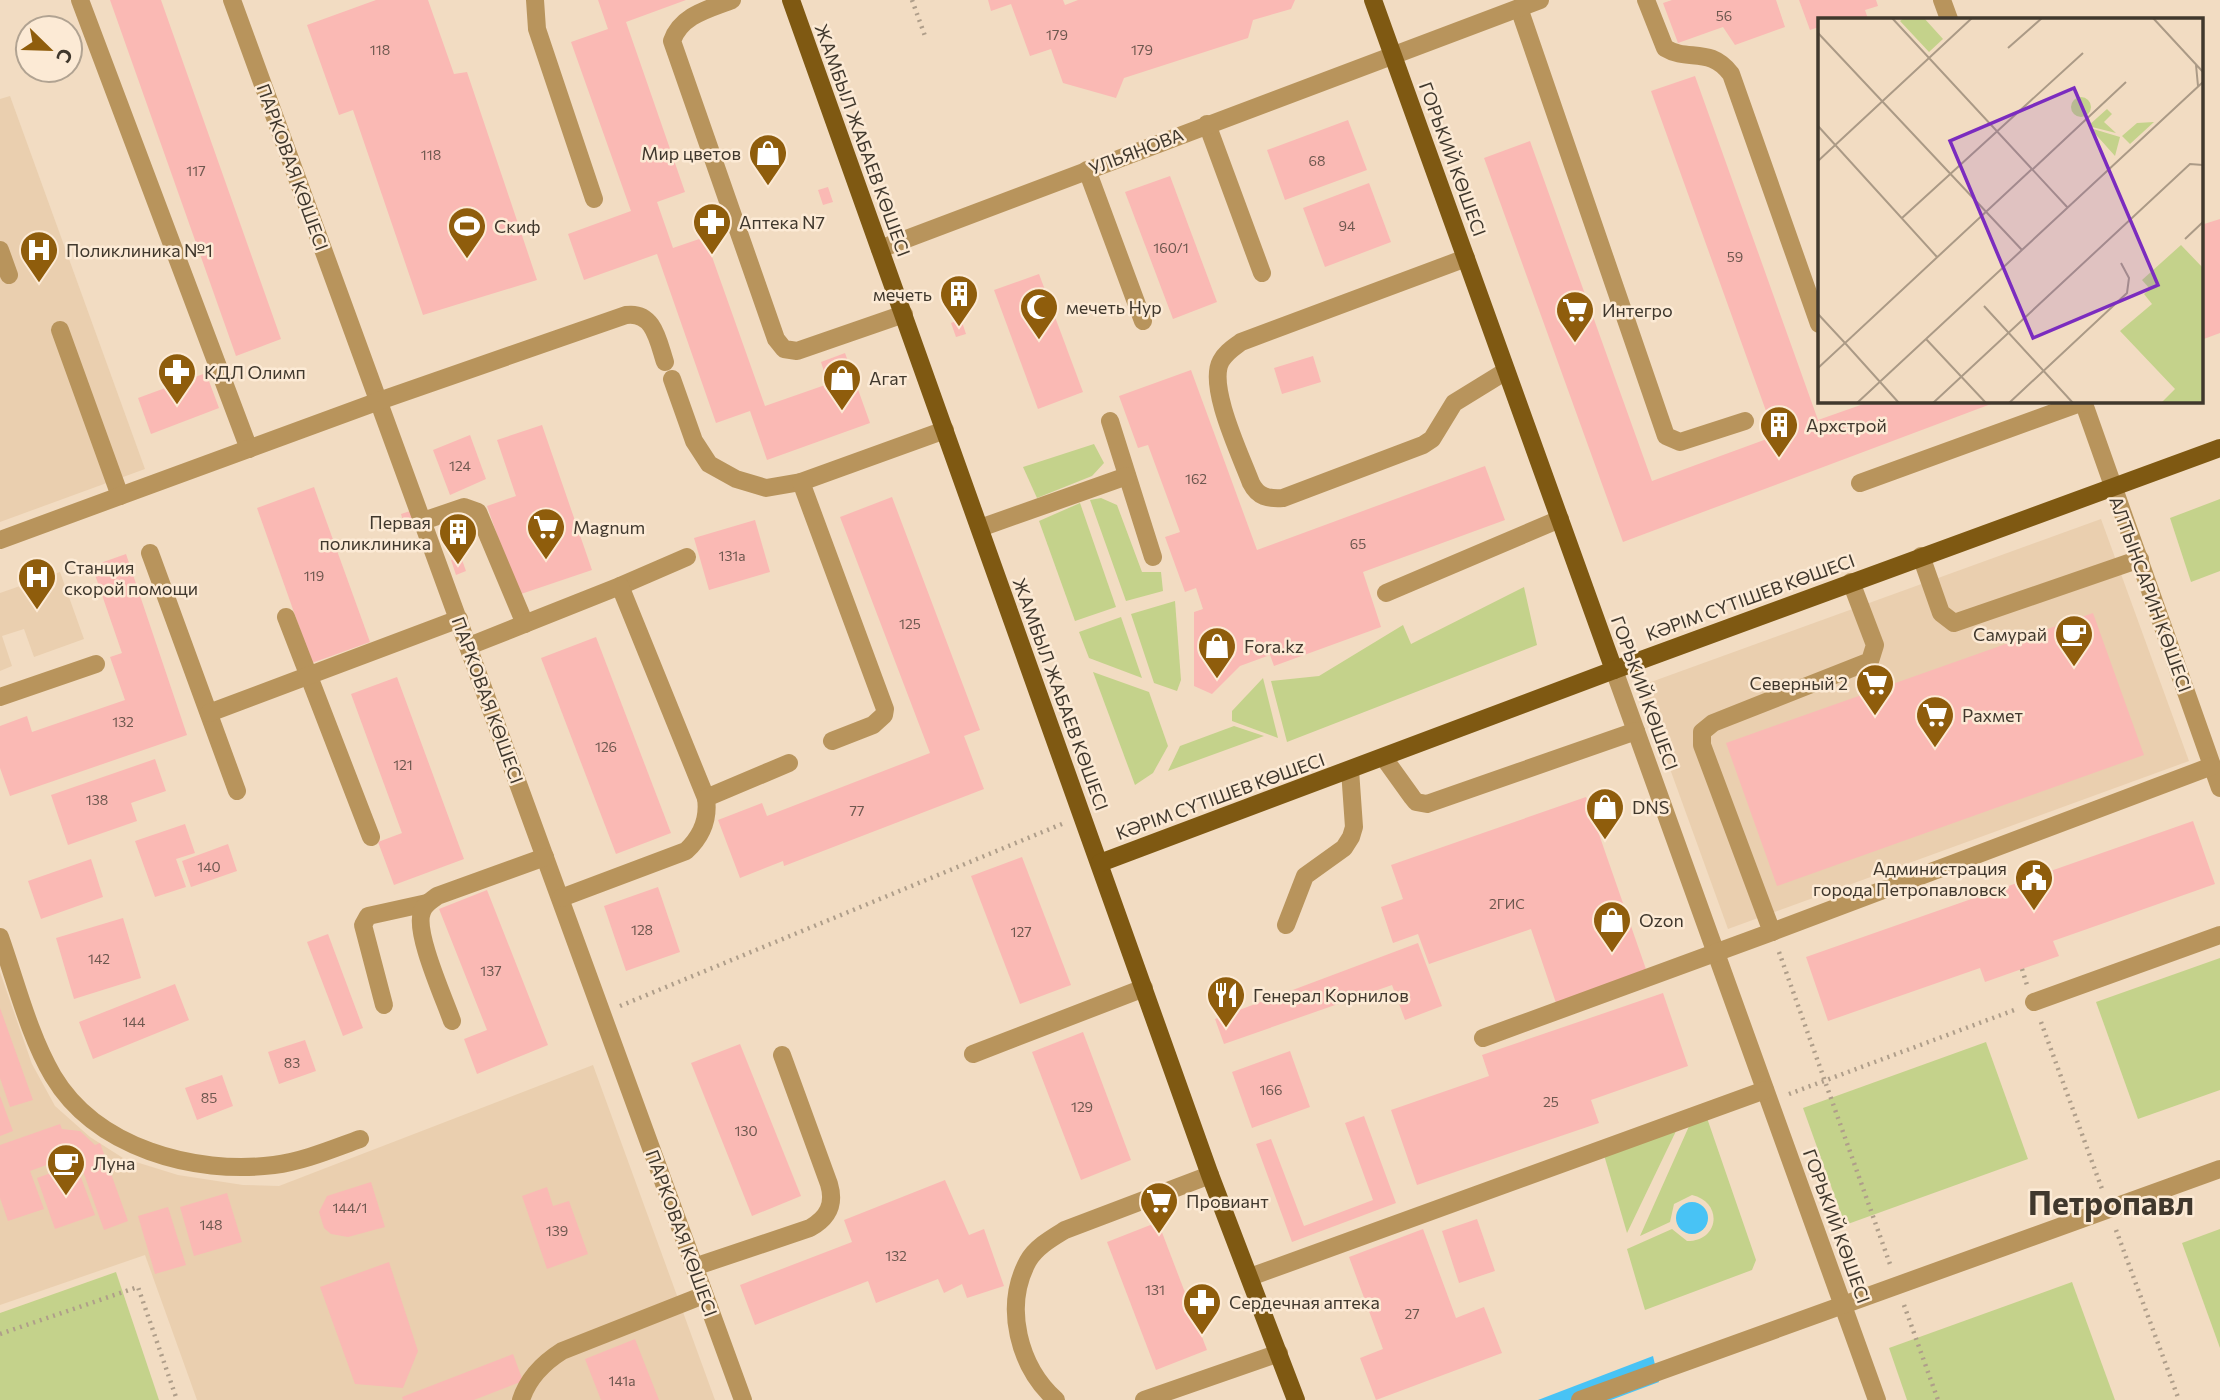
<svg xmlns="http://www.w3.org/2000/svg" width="2220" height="1400" font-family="Commissioner,sans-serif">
<rect width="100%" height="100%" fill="#f2dcc2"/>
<g fill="#eacfaf">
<path d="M10 96 145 469 0 522V99Z"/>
<path d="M2101 519 2189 761 1728 929 1640 686Z"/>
<path d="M60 572 84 639 34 657 24 629 2 636 12 666 0 671V593Z"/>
<path d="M0 972 32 1064 55 1106 90 1137 123 1158 178 1175 243 1185 279 1186 593 1065 715 1400H197L145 1255 0 1305Z"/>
</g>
<g fill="#c4d28b">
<path d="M1094 444 1104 463 1092 476 1037 498 1023 467Z"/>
<path d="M1101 498 1117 505 1142 572H1161L1163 591 1126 601 1090 500Z"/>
<path d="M2220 499V571L2191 582 2170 518Z"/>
<path d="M1080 503 1116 607 1075 621 1039 521Z"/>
<path d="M1524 587 1537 645 1287 742 1271 681 1319 676 1403 625 1411 644Z"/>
<path d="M1175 601 1181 680 1177 691 1154 683 1131 614Z"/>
<path d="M1121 617 1142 678 1089 658 1079 632Z"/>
<path d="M1093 672 1149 692 1168 746 1153 773 1135 785Z"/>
<path d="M1263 678 1278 738 1232 721V711Z"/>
<path d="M1234 726 1264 736 1168 771 1180 746Z"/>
<path d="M2220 958V1090L2138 1119 2096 1002Z"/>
<path d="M1986 1042 2028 1159 1845 1225 1803 1108Z"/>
<path d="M1707 1118 1756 1260 1752 1270 1645 1310 1627 1249 1672 1229 1687 1241C1720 1241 1723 1202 1692 1195L1674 1204 1670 1222 1640 1236 1690 1124Z"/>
<path d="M1677 1129 1627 1233 1604 1155Z"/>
<path d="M2220 1229V1348L2182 1243Z"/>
<path d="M116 1272 159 1400H0V1313Z"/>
<path d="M2072 1282 2115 1400H1907L1889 1348Z"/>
</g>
<g fill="#48c3f5">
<circle cx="1692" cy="1218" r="16"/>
<path d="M1653 1356 1659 1382 1611 1400H1538Z"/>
</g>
<g fill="#fab9b4">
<path d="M110 0H161L281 339 236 356Z"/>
<path d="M376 0H428L454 74 467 72 537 280 423 315 353 110 339 115 307 25Z"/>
<path d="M598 0H686L626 22 685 192 657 202 673 248 705 237 765 406 828 384 821 362 845 353 870 423 767 460 750 411 716 423 657 254 584 280 568 234 631 211 571 42 608 29Z"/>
<path d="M988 0H1063L1065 5 1078 0H1295L1291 9 1253 20 1248 38 1124 78 1116 98 1063 83 1051 49 1030 56 1011 4 991 11Z"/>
<path d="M1672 0H1776L1785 27 1735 45 1723 27 1678 43 1663 3Z"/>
<path d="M1799 0H1876L1878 6 1865 10 1868 19H1819V27L1810 30Z"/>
<path d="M1695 76 1818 420 1872 401H1999L1623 542 1484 158 1530 141 1652 481 1775 436 1651 91Z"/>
<path d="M1348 120 1367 170 1285 200 1267 150Z"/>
<path d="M1170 176 1217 302 1173 319 1125 192Z"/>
<path d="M1369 183 1391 242 1325 267 1303 208Z"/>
<path d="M828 187 833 202 823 205 818 190Z"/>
<path d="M2220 219V333L2201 340V225Z"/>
<path d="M1039 274 1083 392 1038 409 994 290Z"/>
<path d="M961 319 966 334 956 337 951 323Z"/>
<path d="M1313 356 1321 382 1282 394 1274 368Z"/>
<path d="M1191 370 1257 550 1485 466 1505 520 1363 572 1381 627 1274 666 1270 655 1240 666 1212 694 1194 686V612L1203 609 1196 588 1185 592 1165 537 1180 532 1148 445 1138 448 1119 396Z"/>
<path d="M206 373 219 408 151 434 138 398Z"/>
<path d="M542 425 592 570 518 595 487 506 516 496 497 440Z"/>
<path d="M470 435 486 479 450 495 433 450Z"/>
<path d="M314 487 370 642 312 663 257 508Z"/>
<path d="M892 497 980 730 964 736 984 789 784 866 783 861 740 878 718 820 762 803 767 816 930 753 840 517Z"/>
<path d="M410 511 415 525 405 529 401 514Z"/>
<path d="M755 520 770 572 709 590 694 538Z"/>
<path d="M126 554 187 735 10 796 0 768V726L27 716 32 732 125 700 110 657 122 653 92 566Z"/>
<path d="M461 557 466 571 456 575 451 560Z"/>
<path d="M2093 613 2144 755 1777 886 1726 743Z"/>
<path d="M596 637 671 833 616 854 541 658Z"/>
<path d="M397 677 464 859 394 885 378 842 402 833 351 694Z"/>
<path d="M155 759 166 791 131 803 137 821 68 845 51 795Z"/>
<path d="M1586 797 1648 975 1557 1006 1531 929 1429 964 1418 934 1393 943 1381 907 1403 899 1391 865Z"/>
<path d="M2193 821 2215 884 2053 941 2059 956 1985 982 1980 968 1828 1021 1806 957Z"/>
<path d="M185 824 195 853 176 859 186 887 155 897 135 841Z"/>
<path d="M228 844 237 871 191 887 182 861Z"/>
<path d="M1022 857 1071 985 1020 1004 971 876Z"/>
<path d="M91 859 103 897 41 919 28 881Z"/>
<path d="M658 887 680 952 626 971 604 906Z"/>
<path d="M487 890 548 1045 477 1074 464 1039 487 1030 439 909Z"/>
<path d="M123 918 141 978 74 999 56 938Z"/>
<path d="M328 934 363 1028 343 1036 307 942Z"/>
<path d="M1418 943 1442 1006 1405 1020 1392 985 1224 1044 1215 1019Z"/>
<path d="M175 984 189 1020 93 1059 79 1022Z"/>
<path d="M1663 993 1688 1066 1591 1100 1599 1123 1417 1185 1391 1110 1489 1076 1482 1055Z"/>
<path d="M0 1008 33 1100 10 1107 0 1078Z"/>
<path d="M1083 1032 1131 1160 1081 1180 1032 1052Z"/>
<path d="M305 1040 316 1071 279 1084 268 1052Z"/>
<path d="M740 1044 801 1196 752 1216 691 1063Z"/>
<path d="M1290 1051 1310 1107 1252 1128 1232 1072Z"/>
<path d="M222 1075 233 1106 197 1120 185 1088Z"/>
<path d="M0 1096 13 1131 0 1136Z"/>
<path d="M1364 1116 1396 1203 1292 1242 1256 1144 1271 1139 1304 1226 1373 1200 1345 1123Z"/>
<path d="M60 1124 62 1129 80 1131 95 1145 100 1143 128 1221 104 1230 79 1160 71 1156 30 1171 44 1209 8 1221 0 1198V1145Z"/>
<path d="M76 1164 95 1215 55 1229 37 1178Z"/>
<path d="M945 1180 969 1235 984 1229 1004 1286 967 1298 962 1284 944 1293 938 1279 876 1303 868 1281 755 1325 740 1285 852 1242 844 1220Z"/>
<path d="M371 1182 385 1227 348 1237 331 1234 324 1228 319 1212 327 1196Z"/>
<path d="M547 1187 553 1206 569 1201 588 1254 547 1269 522 1196Z"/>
<path d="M227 1193 242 1242 194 1256 180 1207Z"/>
<path d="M168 1207 186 1265 155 1274 138 1216Z"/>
<path d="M1477 1219 1495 1271 1459 1283 1442 1231Z"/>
<path d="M1158 1222 1207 1350 1156 1370 1107 1242Z"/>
<path d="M1423 1229 1456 1318 1484 1307 1502 1353 1376 1400 1360 1358 1383 1349 1349 1257Z"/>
<path d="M389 1262 418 1351 403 1388 355 1384 320 1287Z"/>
<path d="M635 1339 659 1400H601L585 1359Z"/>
<path d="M513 1354 523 1381 474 1400H403L402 1397Z"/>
</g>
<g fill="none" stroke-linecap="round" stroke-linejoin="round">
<g stroke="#af9e8a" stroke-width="4.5" stroke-dasharray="2 5" stroke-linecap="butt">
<path d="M912 0 925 36"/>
<path d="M1779 952 1891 1267"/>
<path d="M2022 969 2027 985"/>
<path d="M620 1006 1062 824"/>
<path d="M2041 1022 2102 1189"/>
<path d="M1789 1094 2017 1009"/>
<path d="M2116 1230 2179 1400"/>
<path d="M1904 1305 1938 1400"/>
<path d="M0 1334 138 1287 177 1400"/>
</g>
<g stroke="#b8945c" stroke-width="18">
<path d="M80 0 249 449"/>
<path d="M232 0 743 1400"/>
<path d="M535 0 537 29 594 199"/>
<path d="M732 0C709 9 681 15 672 41L776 339 784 349 797 351 904 314"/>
<path d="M1646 0 1665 48C1688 62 1710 46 1731 74L1819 324"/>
<path d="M1942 0 1949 19"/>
<path d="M1519 8 1666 436 1680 442 1745 421"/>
<path d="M1207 124 1262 273"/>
<path d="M1087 170 1143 321"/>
<path d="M880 249 1540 0"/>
<path d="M0 250 9 275"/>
<path d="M1466 258 1241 342C1233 348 1226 352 1221 361 1207 386 1241 456 1251 483 1258 497 1268 499 1283 498L1423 445 1432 439 1454 403 1506 371"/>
<path d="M60 330 120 496"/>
<path d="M672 379 694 441 709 464 736 479 766 488 801 482"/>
<path d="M2083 401 2220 788"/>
<path d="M1110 421 1153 557"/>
<path d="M1860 483 2083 402"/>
<path d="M423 521 464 507 478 512 525 624"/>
<path d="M980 528 1127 476"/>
<path d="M0 540 379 401 626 315C654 311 658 341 665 362"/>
<path d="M150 553 237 791"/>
<path d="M1921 556 1941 613 1954 623 2140 559"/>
<path d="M620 586 687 557"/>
<path d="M1386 593 1560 519"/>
<path d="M286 617 371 837"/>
<path d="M469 646 620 586 706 798"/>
<path d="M1614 670 1877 1400"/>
<path d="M0 697 96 664"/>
<path d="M209 713 459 619"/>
<path d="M832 741 873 725 884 715 885 709 801 482 945 430"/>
<path d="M1384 758 1412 797 1416 802 1427 804 1636 731"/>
<path d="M561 898 686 851C701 837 709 819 706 798L789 763"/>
<path d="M1286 925 1305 876 1344 848 1351 837 1354 827 1350 770"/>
<path d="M1772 932 2212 766"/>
<path d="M0 937C16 982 29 1035 53 1076 96 1148 194 1175 274 1165 304 1161 332 1149 360 1139"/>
<path d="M2034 1002 2220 935"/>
<path d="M384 1005 363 925 368 916 427 903"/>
<path d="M452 1021C444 998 414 932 422 912 424 904 431 901 437 896L545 857"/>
<path d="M1483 1038 1772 932 1702 745V732L1713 723 1870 661 1875 645 1851 582"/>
<path d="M973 1054 1144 988"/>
<path d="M694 1267 810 1228C828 1218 835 1204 829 1184L782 1055"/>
<path d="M1250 1277 1765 1090"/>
<path d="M521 1400C528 1378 543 1363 562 1351L704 1295"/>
<path d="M1056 1400C1019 1367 1003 1307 1028 1261 1036 1247 1052 1238 1065 1230L1210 1175"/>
<path d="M1144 1400 1279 1353"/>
<path d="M1580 1400 2220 1169"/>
</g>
<g stroke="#7f5912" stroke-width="18">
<path d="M791 0 1210 1175 1296 1400"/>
<path d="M1373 0 1614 670"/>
<path d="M1100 863 1614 670 2220 448"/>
</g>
</g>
<defs>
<symbol id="shop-pin" viewBox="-11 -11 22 30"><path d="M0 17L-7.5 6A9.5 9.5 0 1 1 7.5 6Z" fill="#8f5d0c" stroke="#fcead5"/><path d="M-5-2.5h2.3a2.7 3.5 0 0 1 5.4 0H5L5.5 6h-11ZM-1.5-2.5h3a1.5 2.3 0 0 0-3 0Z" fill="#fff"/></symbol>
<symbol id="pharmacy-pin" viewBox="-11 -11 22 30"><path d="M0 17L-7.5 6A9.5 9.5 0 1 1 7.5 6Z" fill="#8f5d0c" stroke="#fcead5"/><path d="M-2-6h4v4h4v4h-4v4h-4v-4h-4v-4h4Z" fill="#fff"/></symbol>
<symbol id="stadium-pin" viewBox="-11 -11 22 30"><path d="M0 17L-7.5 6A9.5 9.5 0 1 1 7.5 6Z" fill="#8f5d0c" stroke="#fcead5"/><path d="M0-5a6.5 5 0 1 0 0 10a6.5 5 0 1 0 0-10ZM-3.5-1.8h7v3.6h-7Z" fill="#fff"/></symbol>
<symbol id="hospital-pin" viewBox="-11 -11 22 30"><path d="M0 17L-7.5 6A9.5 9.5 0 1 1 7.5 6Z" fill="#8f5d0c" stroke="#fcead5"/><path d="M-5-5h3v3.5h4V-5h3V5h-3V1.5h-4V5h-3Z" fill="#fff"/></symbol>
<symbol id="building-pin" viewBox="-11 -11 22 30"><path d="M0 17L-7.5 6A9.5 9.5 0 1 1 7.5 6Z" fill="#8f5d0c" stroke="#fcead5"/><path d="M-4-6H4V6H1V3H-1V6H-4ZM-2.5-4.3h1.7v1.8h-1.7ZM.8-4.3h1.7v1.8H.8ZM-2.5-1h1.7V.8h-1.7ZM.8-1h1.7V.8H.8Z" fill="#fff"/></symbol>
<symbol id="mosque-pin" viewBox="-11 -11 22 30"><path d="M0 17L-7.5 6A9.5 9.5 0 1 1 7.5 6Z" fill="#8f5d0c" stroke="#fcead5"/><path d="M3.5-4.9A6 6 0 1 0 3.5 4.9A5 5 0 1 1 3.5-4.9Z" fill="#fff"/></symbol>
<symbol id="supermarket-pin" viewBox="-11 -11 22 30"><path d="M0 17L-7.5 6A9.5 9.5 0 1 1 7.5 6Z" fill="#8f5d0c" stroke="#fcead5"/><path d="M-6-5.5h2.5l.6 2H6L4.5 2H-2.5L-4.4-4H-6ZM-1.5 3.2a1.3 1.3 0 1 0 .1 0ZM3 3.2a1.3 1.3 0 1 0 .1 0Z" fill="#fff"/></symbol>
<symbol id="cafe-pin" viewBox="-11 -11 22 30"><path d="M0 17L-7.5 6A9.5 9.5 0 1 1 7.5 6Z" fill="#8f5d0c" stroke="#fcead5"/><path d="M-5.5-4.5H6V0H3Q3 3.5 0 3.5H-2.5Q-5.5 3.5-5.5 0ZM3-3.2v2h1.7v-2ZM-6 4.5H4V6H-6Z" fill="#fff"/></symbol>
<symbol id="civic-pin" viewBox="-11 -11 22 30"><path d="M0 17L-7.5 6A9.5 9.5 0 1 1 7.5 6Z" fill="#8f5d0c" stroke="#fcead5"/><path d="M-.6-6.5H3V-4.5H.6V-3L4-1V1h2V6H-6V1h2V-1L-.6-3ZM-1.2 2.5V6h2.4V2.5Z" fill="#fff"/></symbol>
<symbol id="restaurant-pin" viewBox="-11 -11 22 30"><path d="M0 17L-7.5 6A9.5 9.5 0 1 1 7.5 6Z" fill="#8f5d0c" stroke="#fcead5"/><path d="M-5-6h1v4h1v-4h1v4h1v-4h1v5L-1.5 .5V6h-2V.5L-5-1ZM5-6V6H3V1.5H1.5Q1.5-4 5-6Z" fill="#fff"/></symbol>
</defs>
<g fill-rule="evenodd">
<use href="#shop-pin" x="746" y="131" width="44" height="60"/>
<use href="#pharmacy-pin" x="690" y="200" width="44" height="60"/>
<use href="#stadium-pin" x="445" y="204" width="44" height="60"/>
<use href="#hospital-pin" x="17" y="228" width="44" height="60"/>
<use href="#building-pin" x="937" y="272" width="44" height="60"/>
<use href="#mosque-pin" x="1017" y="285" width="44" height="60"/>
<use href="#supermarket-pin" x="1553" y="288" width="44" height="60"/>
<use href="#pharmacy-pin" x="155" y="350" width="44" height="60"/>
<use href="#shop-pin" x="820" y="356" width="44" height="60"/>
<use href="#building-pin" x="1757" y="403" width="44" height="60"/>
<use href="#supermarket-pin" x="524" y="505" width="44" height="60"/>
<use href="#building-pin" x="436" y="510" width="44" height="60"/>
<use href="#hospital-pin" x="15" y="555" width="44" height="60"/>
<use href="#cafe-pin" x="2052" y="612" width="44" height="60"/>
<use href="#shop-pin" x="1195" y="624" width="44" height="60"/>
<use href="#supermarket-pin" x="1853" y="661" width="44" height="60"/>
<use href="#supermarket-pin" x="1913" y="693" width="44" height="60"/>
<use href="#shop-pin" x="1583" y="785" width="44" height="60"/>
<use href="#civic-pin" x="2012" y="856" width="44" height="60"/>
<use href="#shop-pin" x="1590" y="898" width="44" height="60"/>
<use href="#restaurant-pin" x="1204" y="973" width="44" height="60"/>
<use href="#cafe-pin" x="44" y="1141" width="44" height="60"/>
<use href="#supermarket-pin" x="1137" y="1179" width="44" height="60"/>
<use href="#pharmacy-pin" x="1180" y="1280" width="44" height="60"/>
</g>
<g text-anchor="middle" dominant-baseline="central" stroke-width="5" stroke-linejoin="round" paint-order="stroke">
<g font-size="14" fill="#6e584f">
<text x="1724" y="15">56</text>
<text x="1057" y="34">179</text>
<text x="380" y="49">118</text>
<text x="1142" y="49">179</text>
<text x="431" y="154">118</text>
<text x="1317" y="160">68</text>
<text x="196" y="170">117</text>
<text x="1347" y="225">94</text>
<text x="1171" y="247">160/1</text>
<text x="1735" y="256">59</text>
<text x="460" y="465">124</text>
<text x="1196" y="478">162</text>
<text x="1358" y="543">65</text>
<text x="732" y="555">131а</text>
<text x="314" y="575">119</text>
<text x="910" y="623">125</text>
<text x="123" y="721">132</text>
<text x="606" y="746">126</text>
<text x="403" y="764">121</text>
<text x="97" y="799">138</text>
<text x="857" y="810">77</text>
<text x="209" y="866">140</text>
<text x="1507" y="903">2ГИС</text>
<text x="642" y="929">128</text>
<text x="1021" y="931">127</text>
<text x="99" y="958">142</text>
<text x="491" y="970">137</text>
<text x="134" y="1021">144</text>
<text x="292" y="1062">83</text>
<text x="1271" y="1089">166</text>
<text x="209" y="1097">85</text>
<text x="1551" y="1101">25</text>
<text x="1082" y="1106">129</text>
<text x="746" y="1130">130</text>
<text x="350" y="1207">144/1</text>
<text x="211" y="1224">148</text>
<text x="557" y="1230">139</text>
<text x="896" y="1255">132</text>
<text x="1155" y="1289">131</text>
<text x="1412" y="1313">27</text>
<text x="622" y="1380">141а</text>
</g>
<g font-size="18" fill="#40382d" stroke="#fcead5">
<text transform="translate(863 140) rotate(70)">ЖАМБЫЛ ЖАБАЕВ КӨШЕСІ</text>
<text transform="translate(1136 151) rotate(-21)">УЛЬЯНОВА</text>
<text transform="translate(1453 159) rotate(70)">ГОРЬКИЙ КӨШЕСІ</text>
<text transform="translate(293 167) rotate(70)">ПАРКОВАЯ КӨШЕСІ</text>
<text transform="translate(2151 594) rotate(70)">АЛТЫНСАРИН КӨШЕСІ</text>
<text transform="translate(1750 597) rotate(-20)">КӘРІМ СҮТІШЕВ КӨШЕСІ</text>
<text transform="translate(1645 693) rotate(70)">ГОРЬКИЙ КӨШЕСІ</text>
<text transform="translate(1061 694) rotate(70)">ЖАМБЫЛ ЖАБАЕВ КӨШЕСІ</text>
<text transform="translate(488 700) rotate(70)">ПАРКОВАЯ КӨШЕСІ</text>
<text transform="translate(1220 796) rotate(-20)">КӘРІМ СҮТІШЕВ КӨШЕСІ</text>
<text transform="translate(1837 1226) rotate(70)">ГОРЬКИЙ КӨШЕСІ</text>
<text transform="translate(682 1233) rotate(70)">ПАРКОВАЯ КӨШЕСІ</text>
</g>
<g font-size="18" fill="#40382d" stroke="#fcead5" text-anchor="start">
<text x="741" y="153" text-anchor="end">Мир цветов</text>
<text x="739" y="222">Аптека N7</text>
<text x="494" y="226">Скиф</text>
<text x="66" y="250">Поликлиника №1</text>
<text x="932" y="294" text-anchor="end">мечеть</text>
<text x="1066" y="307">мечеть Нур</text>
<text x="1602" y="310">Интегро</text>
<text x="204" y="372">КДЛ Олимп</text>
<text x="869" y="378">Агат</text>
<text x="1806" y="425">Архстрой</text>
<text x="431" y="522" text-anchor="end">Первая<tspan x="431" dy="21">поликлиника</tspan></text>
<text x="573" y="527">Magnum</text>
<text x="64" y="567">Станция<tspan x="64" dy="21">скорой помощи</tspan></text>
<text x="2047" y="634" text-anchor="end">Самурай</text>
<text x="1244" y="646">Fora.kz</text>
<text x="1848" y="683" text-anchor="end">Северный 2</text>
<text x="1962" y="715">Рахмет</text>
<text x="1632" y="807">DNS</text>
<text x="2007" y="868" text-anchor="end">Администрация<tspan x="2007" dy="21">города Петропавловск</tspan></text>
<text x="1639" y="920">Ozon</text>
<text x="1253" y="995">Генерал Корнилов</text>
<text x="93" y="1163">Луна</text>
<text x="1186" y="1201">Провиант</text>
<text x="1229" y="1302">Сердечная аптека</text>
</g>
<g font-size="32" font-weight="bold" fill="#40382d" stroke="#fcead5">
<text x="2111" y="1202">Петропавл</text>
</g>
</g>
<g transform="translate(1818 18)">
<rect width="385" height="385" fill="#f2dcc2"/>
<path d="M86 0H106L125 21 111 34 82 3ZM253 89a10 10 0 1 1 20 0a10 10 0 1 1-20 0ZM289 91 294 96 286 104 298 115 270 108ZM336 104 312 126 304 118 319 105ZM272 110 302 119 297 138ZM363 227 385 250V385H343L357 371 302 313 334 286 326 276 332 271 324 262Z" fill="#c4d28b"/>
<path fill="none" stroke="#ab9a86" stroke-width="2" d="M74 0 250 190M335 0 385 54M0 15 204 232M190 30 224 0M111 40 154 0M378 47 380 68M0 108 119 239M0 143 111 40M215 151 308 64M84 200 265 35M367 221 385 204M166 288 255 385M0 296 27 325 0 350M108 321 168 385M39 385 385 64M81 385 27 325 214 151M115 385 372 146 385 147M191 385 309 275 311 260 303 245"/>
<path fill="#7b2cbf" fill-opacity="0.15" stroke="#7b2cbf" stroke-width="3.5" d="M256 70 340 267 215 320 132 123Z"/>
<rect width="385" height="385" fill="none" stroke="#40382d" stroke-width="3.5"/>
</g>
<g transform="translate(49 49) rotate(113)"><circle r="33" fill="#fcead5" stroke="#b1a392" stroke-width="2"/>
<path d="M0-5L12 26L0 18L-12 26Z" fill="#8f5d0c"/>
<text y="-10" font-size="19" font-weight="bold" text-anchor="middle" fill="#40382d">С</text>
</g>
</svg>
